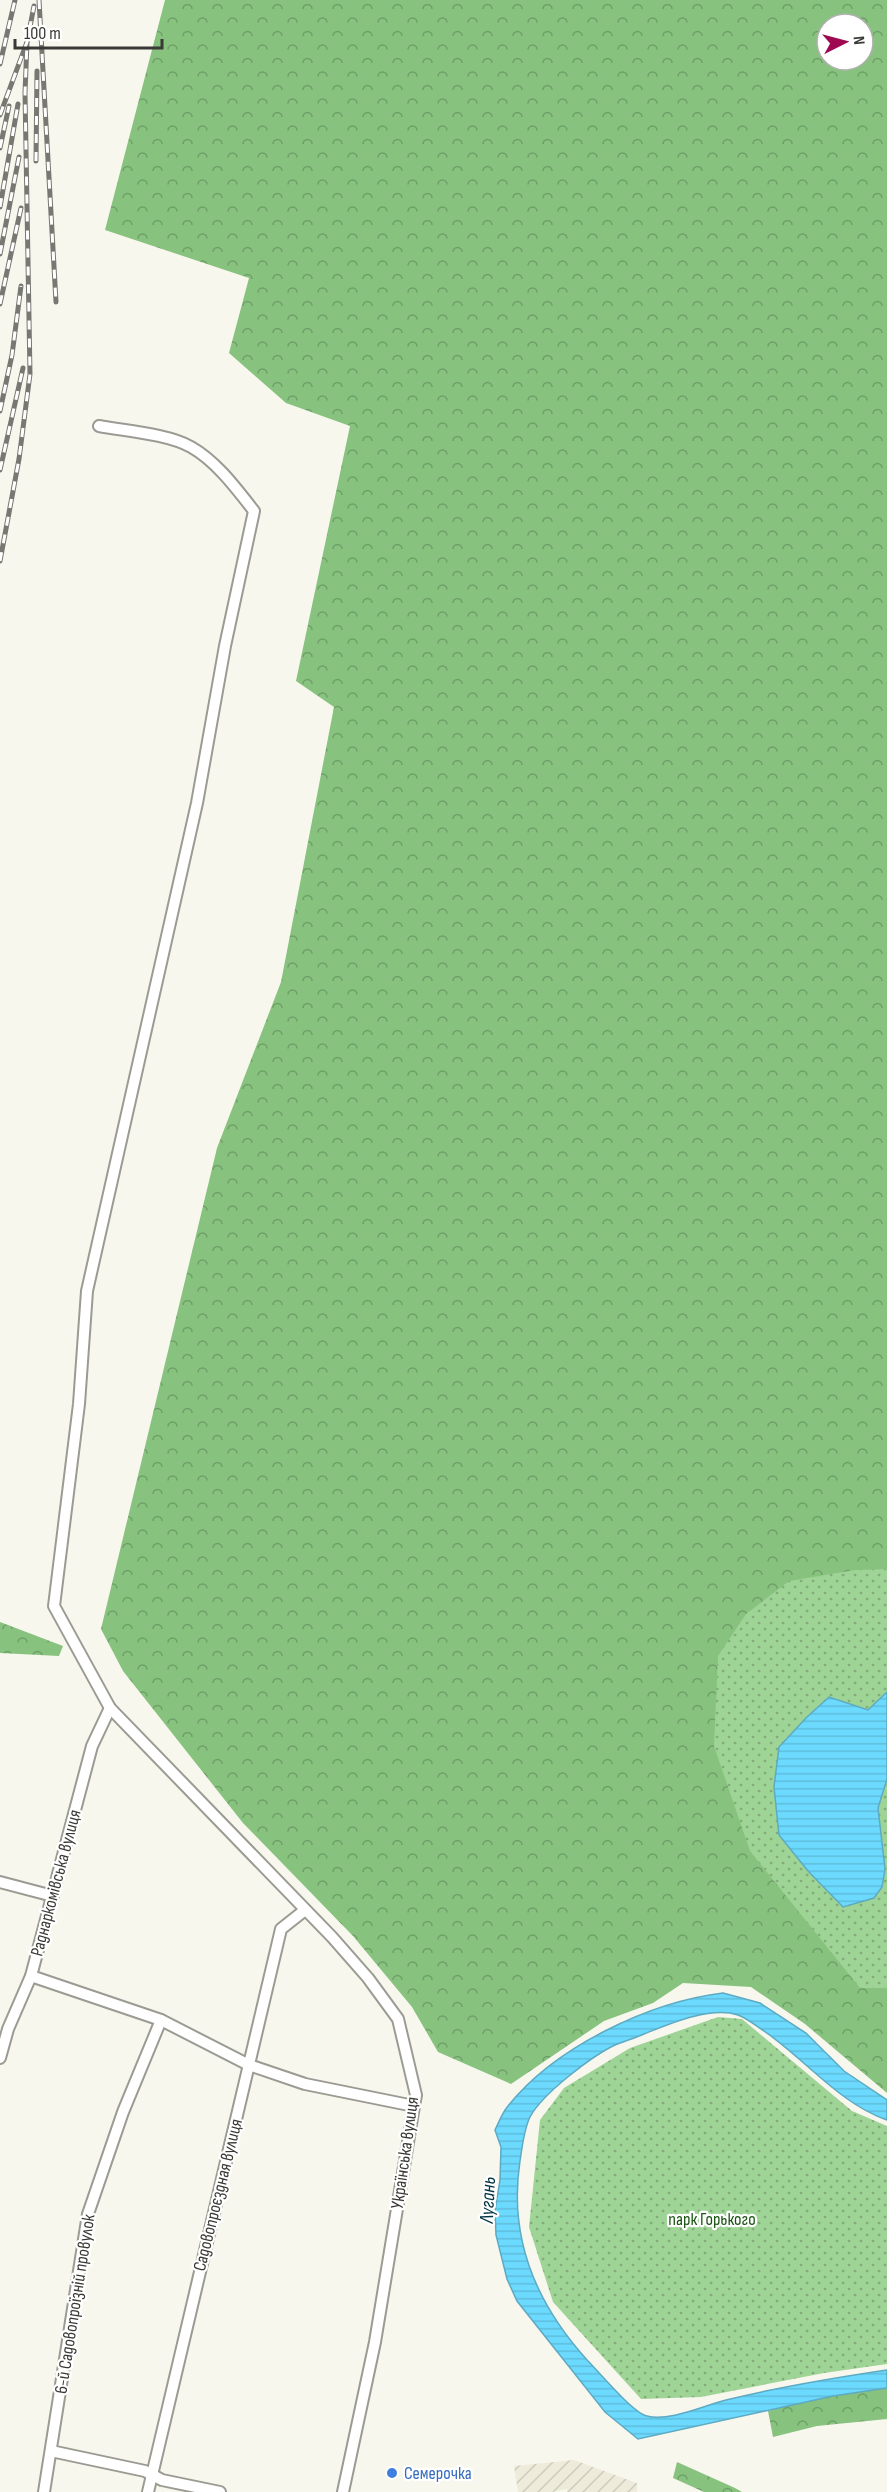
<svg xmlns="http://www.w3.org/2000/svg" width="887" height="2492" font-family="'Sofia Sans Condensed',sans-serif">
<defs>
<pattern id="industrial-furrows" width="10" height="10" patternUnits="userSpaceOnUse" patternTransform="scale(1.5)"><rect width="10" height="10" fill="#efebdb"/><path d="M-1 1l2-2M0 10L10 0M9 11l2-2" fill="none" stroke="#cecabd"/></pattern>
<pattern id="forest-crowns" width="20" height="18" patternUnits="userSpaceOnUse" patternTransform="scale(1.5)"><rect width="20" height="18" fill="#87c27e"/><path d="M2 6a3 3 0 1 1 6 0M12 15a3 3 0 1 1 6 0" fill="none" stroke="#6f9f68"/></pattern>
<pattern id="park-dots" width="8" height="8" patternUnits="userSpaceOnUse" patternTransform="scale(1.5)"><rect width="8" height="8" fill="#9ed495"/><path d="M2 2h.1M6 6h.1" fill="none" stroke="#82ad7a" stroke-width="1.8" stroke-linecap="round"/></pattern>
<pattern id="water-rules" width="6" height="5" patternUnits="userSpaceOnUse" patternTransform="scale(1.5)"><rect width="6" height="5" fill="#6cdaff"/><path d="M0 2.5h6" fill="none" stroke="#5ebcdb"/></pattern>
</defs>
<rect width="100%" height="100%" fill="#f8f7ee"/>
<path fill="url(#industrial-furrows)" d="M574 2460 637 2483V2492H567V2489L552 2492H518L514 2466Z"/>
<g fill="url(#forest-crowns)" fill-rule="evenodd">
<path d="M165 0H887V2093L805 2024 751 1987 683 1983 653 2003 604 2021 511 2084 438 2052 412 2007 353 1936 243 1823 123 1671 101 1629 217 1148 281 982 334 707 296 681 350 426 286 403 229 353 249 278 105 230ZM827 24H863V60H827Z"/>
<path d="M0 1622 63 1646 59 1656 0 1653Z"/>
<path d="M887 2388V2419L817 2426 773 2437 768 2411 833 2394Z"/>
<path d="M677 2462 735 2488 742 2492H704L673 2478Z"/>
</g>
<g fill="url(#park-dots)">
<path d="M887 1569V1988H860L750 1851 714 1746 718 1656 746 1614 789 1581 855 1570Z"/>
<path d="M718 2017 742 2019 852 2111 887 2126V2364L824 2373 701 2397 641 2399 553 2302 529 2227 540 2120 564 2088 630 2048Z"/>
</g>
<g fill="url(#water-rules)" stroke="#5daac2" stroke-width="1.5">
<path d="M887 1692V1779L878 1808 885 1869 882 1887 874 1898 843 1907 808 1871 779 1835 774 1787 779 1747 806 1718 829 1697 868 1710Z"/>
<path d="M723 1993 760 2003 806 2033 844 2071 887 2100V2120C840 2104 805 2059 764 2031 756 2026 747 2018 738 2015 710 2006 669 2024 644 2034 635 2038 625 2041 615 2045 592 2056 542 2094 530 2117 524 2129 522 2148 520 2161 508 2239 536 2304 588 2361 600 2373 633 2413 647 2416 669 2422 705 2405 726 2400 779 2387 833 2378 887 2370V2388L833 2396 638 2439 605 2412 517 2301 507 2279 496 2235 495 2211 500 2180 501 2147 495 2130C499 2122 502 2113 508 2106 555 2047 649 2002 723 1993Z"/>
</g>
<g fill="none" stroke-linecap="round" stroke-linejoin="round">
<defs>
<g id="minor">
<path d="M99 426C126 431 168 434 191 447 216 461 236 488 254 511L225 646 197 803 87 1291 79 1404 54 1606 110 1708 332 1937 368 1978 398 2019 416 2095 414 2106 375 2342 343 2492"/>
<path d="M0 1882 53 1896"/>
<path d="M31 1976 161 2020 249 2065 305 2084 414 2106"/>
<path d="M0 2058 8 2029 31 1976 92 1746 110 1708"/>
<path d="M51 2451 145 2471 162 2480 220 2492"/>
<path d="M44 2492 88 2214 123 2112 161 2020"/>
<path d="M148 2492 281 1929 305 1910"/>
</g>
</defs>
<use href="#minor" stroke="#9c9b93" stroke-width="14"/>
<use href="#minor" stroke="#fff" stroke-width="10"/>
<defs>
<g id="rail">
<path d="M39 0 56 302"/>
<path d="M0 64 15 0"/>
<path d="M0 115 27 42 34 6"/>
<path d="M0 148 9 106"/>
<path d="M36 161 37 71"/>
<path d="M0 207 18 104"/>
<path d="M0 254 19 157"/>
<path d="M0 304 21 208"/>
<path d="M0 411 12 355 21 286"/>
<path d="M0 470 23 368"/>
<path d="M0 561 19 459 30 374 25 93 27 42"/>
</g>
</defs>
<use href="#rail" stroke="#787872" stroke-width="5"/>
<use href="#rail" stroke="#fff" stroke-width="3" stroke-dasharray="9" stroke-linecap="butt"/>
</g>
<circle fill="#3f7fe0" stroke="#fff" stroke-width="2" cx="392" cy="2473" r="6"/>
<g text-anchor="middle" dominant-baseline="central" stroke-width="4.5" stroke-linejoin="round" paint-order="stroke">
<g font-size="18" fill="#393935" stroke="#fff">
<text transform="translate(56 1883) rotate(-75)">Раднаркомівська вулиця</text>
<text transform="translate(405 2153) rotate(-82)">Українська вулиця</text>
<text transform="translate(218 2195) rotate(-76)">Садовопроєздная вулиця</text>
<text transform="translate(75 2304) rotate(-81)">6-й Садовопроїзній провулок</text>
</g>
<g font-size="18" fill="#1a5411" stroke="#fff">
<text x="712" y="2219">парк Горького</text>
</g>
<g font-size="18" fill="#366cbe" stroke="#fff" text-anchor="start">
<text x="404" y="2473">Семерочка</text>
</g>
<g font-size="20" font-style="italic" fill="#003342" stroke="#fff">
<text transform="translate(488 2200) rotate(-87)">Лугань</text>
</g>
</g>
<g transform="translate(845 42) rotate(84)"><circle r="28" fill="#ffffff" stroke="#b0b0ae" stroke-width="1.5"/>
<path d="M0-4.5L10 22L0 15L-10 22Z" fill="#9f0952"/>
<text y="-9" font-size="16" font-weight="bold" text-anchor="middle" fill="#393935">N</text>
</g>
<path d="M15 39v9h147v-9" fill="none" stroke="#393935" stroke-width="3"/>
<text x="24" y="39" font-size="18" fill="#393935" stroke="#ffffff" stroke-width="4.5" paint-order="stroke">100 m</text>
</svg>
